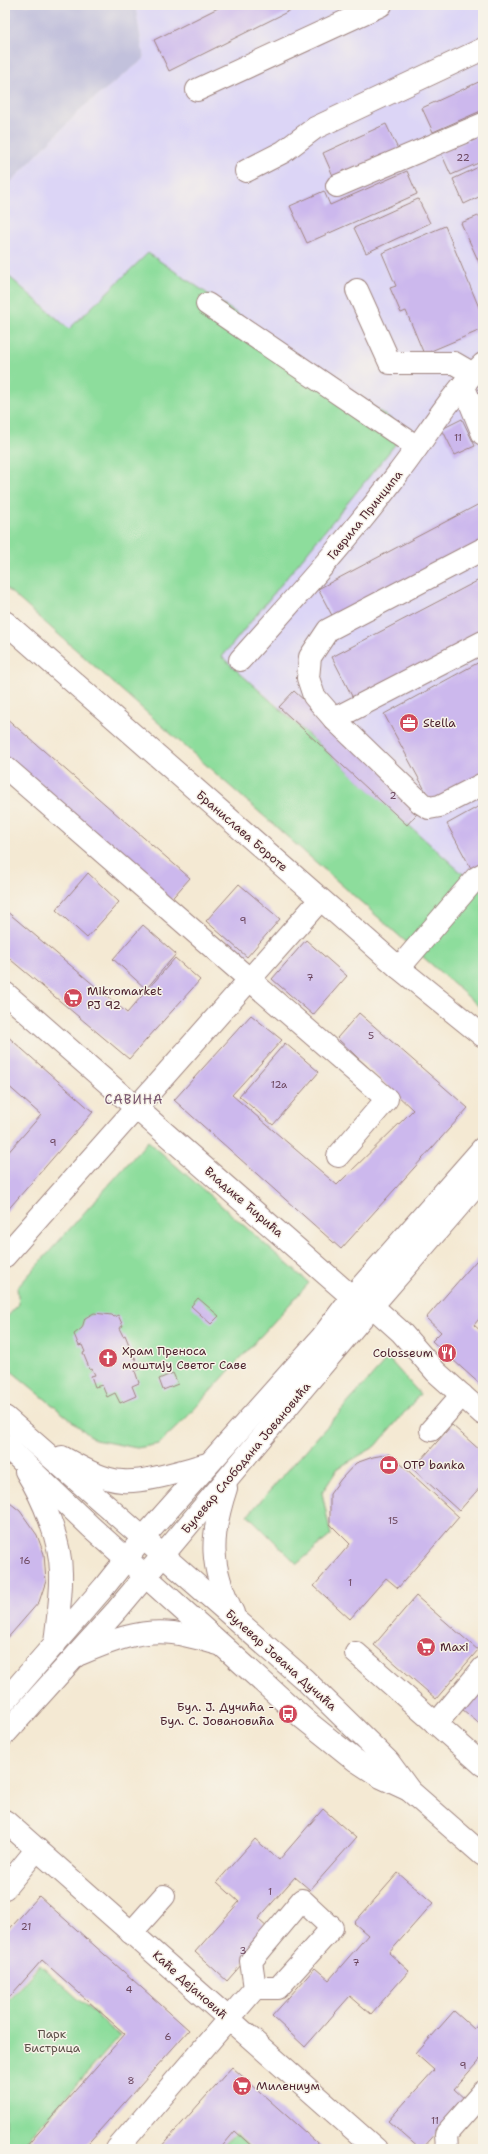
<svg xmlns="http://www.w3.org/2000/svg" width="488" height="2154" font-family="'Shantell Sans',sans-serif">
<rect width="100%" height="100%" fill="#f7f3e8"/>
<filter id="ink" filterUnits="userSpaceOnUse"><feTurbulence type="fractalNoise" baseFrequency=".025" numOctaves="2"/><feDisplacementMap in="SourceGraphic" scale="8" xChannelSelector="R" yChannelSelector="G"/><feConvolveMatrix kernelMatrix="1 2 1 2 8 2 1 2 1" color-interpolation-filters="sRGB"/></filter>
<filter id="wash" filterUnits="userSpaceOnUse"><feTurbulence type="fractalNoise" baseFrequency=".012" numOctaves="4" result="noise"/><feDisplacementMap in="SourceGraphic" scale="16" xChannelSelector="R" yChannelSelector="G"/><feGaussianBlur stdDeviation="0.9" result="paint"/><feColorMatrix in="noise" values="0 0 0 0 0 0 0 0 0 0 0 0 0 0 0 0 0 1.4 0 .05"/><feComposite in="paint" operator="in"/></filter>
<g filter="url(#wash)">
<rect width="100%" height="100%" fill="#f4e9d3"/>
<path fill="#dcd5f6" d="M135 5H483V892L407 825 422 808 294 691 279 707 222 657 406 430 69 329 5 273V188L83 107 144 59Z"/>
<path fill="#c2c1dc" d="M5 5H135L144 59 83 107 5 188Z"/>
<g fill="#8ddd9c" stroke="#6c7e64">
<path d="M148 253 407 430 222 657 483 892V1010L5 587V273L69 329Z"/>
<path d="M148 1141 309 1283 187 1417 159 1444 137 1448 95 1440 10 1370V1354L5 1349V1319L19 1304 17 1288Z"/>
<path d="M388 1358 420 1394 376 1446 338 1468 322 1493 331 1535 297 1564 248 1515Z"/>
<path d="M40 1965 120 2036 20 2149H5V2004Z"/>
<path d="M235 2133 253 2149H221Z"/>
</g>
<g id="blocks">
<g fill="#ccb8ed">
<path d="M224 5H301L169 71 154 40Z"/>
<path d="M483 80V110L433 132 422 108Z"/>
<path d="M386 124 398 149 334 178 323 153Z"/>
<path d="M483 134V161L451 175 441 153Z"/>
<path d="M483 165V195L464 204 453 179Z"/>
<path d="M407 171 417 194 307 243 290 206 324 191 330 205Z"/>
<path d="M418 199 430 223 366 253 354 228Z"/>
<path d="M483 214V271L461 223Z"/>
<path d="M445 226 483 317V329L424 354 406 311 401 313 390 288 396 286 382 253Z"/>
<path d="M462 419 475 446 455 455 442 429Z"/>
<path d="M483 502V545L336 623 318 589Z"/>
<path d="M483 578V635L355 702 332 657Z"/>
<path d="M483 660V775L432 803 384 714Z"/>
<path d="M294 691 422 808 407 825 279 707Z"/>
<path d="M5 717 190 878 167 904 5 761Z"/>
<path d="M483 804V867L473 872 447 824Z"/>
<path d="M88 873 119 902 87 938 56 910Z"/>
<path d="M239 884 280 919 247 957 206 921Z"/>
<path d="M5 910 127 1013 175 958 200 980 129 1059 5 955Z"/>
<path d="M143 925 176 954 146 989 113 959Z"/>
<path d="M306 940 347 976 313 1015 272 979Z"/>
<path d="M359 1013 468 1108 341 1249 174 1100 251 1015 282 1040 232 1095 337 1185 413 1110 337 1038Z"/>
<path d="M5 1034 93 1112 5 1213V1156L41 1115 5 1083Z"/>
<path d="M285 1043 319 1072 273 1125 239 1096Z"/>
<path d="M483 1253V1314L474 1325 483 1333V1387L432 1341 441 1332 426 1318Z"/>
<path d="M198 1298 219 1316 211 1324 191 1306Z"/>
<path d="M94 1313 112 1315 114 1317 118 1315 123 1326 119 1328 123 1336 125 1335 132 1352 130 1353 133 1358 135 1357 140 1369 135 1371 139 1383 132 1386 136 1396 120 1403 115 1393 107 1397 102 1385 95 1387 91 1376 95 1375 92 1369 90 1370 83 1353 85 1352 82 1345 79 1346 74 1334 82 1328 85 1318Z"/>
<path d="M173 1373 178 1384 163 1390 159 1379Z"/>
<path d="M452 1425 483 1453V1484L459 1511 413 1469Z"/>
<path d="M390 1454 459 1517 398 1588 386 1578 350 1619 314 1586 350 1544 330 1524V1494L341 1479 356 1463 373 1457Z"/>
<path d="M5 1499 20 1511 37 1535 44 1554 46 1581 39 1602 5 1641Z"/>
<path d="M416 1596 478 1650 436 1699 374 1645Z"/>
<path d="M483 1685V1727L462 1709Z"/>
<path d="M323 1809 356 1838 310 1890 295 1877 258 1919 271 1931 227 1981 195 1952 239 1902 217 1882 255 1839 279 1860Z"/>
<path d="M398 1873 433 1903 389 1953 409 1971 371 2014 350 1996 305 2047 272 2016 315 1968 329 1980 368 1935 354 1923Z"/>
<path d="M39 1896 189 2030 83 2149H24L125 2034 42 1960 5 2002V1934Z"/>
<path d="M454 2011 474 2029 483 2019V2056L454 2089 466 2100 422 2149H420L388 2121 434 2070 416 2054Z"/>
<path d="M232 2067 324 2149H255L235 2131 220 2149H159Z"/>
</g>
</g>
</g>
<g filter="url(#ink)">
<use href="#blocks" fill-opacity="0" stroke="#9f847f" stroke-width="1"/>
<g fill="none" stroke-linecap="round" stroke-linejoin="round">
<defs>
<g id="minor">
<path d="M197 90 381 5"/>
<path d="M246 171 283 152 315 128 483 49"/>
<path d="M337 186 483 124"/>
<path d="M357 290 390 363H454L473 374"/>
<path d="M207 304 417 447"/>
<path d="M463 385 483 434"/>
<path d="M483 549 328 630 310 657 308 678 314 696 334 719 421 803 429 808 440 806 483 784"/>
<path d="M5 622 399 968 483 1036"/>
<path d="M240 660C294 599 350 538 399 472 427 436 449 396 483 364"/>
<path d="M334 719 483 642"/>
<path d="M5 767 387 1099 338 1156"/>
<path d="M399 968 476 878 483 874"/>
<path d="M5 993 352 1297"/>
<path d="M5 1256 320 900"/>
<path d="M372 1306 401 1332 436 1372 483 1414"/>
<path d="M5 1417 305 1680 388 1761 410 1791 483 1855"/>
<path d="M431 1430 462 1395"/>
<path d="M5 1445 91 1527 304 1719 355 1760 381 1777 409 1790"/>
<path d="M62 1457C80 1467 102 1480 122 1481 145 1483 184 1470 208 1464"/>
<path d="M26 1471C43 1498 61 1541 61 1573 62 1596 57 1621 55 1644"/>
<path d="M226 1488C210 1537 209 1566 233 1613"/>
<path d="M356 1653 483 1765"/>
<path d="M80 1654C110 1641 140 1629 173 1633 189 1635 204 1640 219 1644"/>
<path d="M5 1701 104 1587 143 1538 322 1337 352 1297 483 1148"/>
<path d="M436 1724 483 1668"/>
<path d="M5 1734 117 1610 372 1306 483 1178"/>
<path d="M5 1821 376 2149"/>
<path d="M5 1888 37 1849"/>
<path d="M131 1933 164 1896"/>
<path d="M117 2149 255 1988H278L332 1928 302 1900 251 1961 255 1988"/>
<path d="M447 2149 446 2134 483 2092"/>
</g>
</defs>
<use href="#minor" stroke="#9f847f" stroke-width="24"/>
<use href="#minor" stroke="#fff" stroke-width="22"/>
</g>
</g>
<defs>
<symbol id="office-disc" viewBox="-11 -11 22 22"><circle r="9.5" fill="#d1495b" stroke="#f7f3e8"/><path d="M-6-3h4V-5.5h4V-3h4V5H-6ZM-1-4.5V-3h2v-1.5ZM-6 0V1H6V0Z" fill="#fff"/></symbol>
<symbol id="supermarket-disc" viewBox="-11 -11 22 22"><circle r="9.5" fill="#d1495b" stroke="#f7f3e8"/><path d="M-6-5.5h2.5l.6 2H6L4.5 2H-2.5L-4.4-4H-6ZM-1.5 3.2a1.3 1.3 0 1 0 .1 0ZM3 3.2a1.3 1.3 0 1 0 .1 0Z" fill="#fff"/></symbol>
<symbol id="restaurant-disc" viewBox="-11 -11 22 22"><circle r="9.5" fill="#d1495b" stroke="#f7f3e8"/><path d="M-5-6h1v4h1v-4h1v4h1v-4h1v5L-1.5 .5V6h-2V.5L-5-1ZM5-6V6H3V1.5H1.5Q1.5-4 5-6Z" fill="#fff"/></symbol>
<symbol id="church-disc" viewBox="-11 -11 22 22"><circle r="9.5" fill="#d1495b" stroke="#f7f3e8"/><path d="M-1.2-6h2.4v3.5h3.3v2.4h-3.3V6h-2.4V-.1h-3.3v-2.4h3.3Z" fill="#fff"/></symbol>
<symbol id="bank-disc" viewBox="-11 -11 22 22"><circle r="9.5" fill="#d1495b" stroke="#f7f3e8"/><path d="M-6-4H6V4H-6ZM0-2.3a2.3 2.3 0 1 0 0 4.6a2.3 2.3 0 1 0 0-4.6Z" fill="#fff"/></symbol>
<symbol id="bus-disc" viewBox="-11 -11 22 22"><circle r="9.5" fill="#d1495b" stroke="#f7f3e8"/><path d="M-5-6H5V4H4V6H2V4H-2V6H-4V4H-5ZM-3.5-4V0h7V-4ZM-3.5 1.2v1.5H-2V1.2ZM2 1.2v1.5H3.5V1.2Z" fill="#fff"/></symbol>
</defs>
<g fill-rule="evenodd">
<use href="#office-disc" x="398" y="712" width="22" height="22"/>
<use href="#supermarket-disc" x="62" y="987" width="22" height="22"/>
<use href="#restaurant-disc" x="436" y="1342" width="22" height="22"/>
<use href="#church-disc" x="97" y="1347" width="22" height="22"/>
<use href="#bank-disc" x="378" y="1454" width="22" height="22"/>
<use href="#supermarket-disc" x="415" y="1636" width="22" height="22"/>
<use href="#bus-disc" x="277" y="1703" width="22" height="22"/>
<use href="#supermarket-disc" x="231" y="2075" width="22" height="22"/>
</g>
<g text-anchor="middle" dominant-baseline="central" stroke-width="3" stroke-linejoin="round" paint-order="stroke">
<g font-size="10" fill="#6a455c">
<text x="463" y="157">22</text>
<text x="458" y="437">11</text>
<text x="393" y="795">2</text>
<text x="243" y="920">9</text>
<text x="310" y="977">7</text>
<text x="371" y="1035">5</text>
<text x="279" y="1084">12a</text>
<text x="53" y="1142">9</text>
<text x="393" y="1520">15</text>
<text x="25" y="1560">16</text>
<text x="350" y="1582">1</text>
<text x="270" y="1891">1</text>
<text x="26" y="1926">21</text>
<text x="243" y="1950">3</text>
<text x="356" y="1962">7</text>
<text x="129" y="1989">4</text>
<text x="168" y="2036">6</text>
<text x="463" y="2065">9</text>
<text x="131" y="2080">8</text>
<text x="435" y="2120">11</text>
</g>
<g font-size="12" fill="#4a1f2b" stroke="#f7f3e8">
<text transform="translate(365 515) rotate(-51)">Гаврила Принципа</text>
<text transform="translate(242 831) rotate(41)">Бранислава Бороте</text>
<text transform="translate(244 1202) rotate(41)">Владике Ћирића</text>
<text transform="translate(246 1458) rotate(-50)">Булевар Слободана Јовановића</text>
<text transform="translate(281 1660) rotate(42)">Булевар Јована Дучића</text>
<text transform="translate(190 1985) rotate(42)">Каће Дејановић</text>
</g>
<g font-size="12" fill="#4a1f2b" stroke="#f7f3e8" text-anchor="start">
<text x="423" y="723">Stella</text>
<text x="87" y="991">Mikromarket<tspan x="87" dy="14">PJ 92</tspan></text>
<text x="122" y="1351">Храм Преноса<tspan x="122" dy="14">моштију Светог Саве</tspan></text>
<text x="433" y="1353" text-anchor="end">Colosseum</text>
<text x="403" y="1465">OTP banka</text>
<text x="440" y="1647">Maxi</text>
<text x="274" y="1707" text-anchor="end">Бул. Ј. Дучића -<tspan x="274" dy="14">Бул. С. Јовановића</tspan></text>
<text x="256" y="2086">Милениум</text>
</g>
<g font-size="12" fill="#5b4e47" stroke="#f7f3e8">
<text x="52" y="2034">Парк<tspan x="52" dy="14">Бистрица</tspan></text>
</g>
<g font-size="13" letter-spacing="1" fill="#78556f" stroke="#f7f3e8">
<text x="134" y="1099">САВИНА</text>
</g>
</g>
<rect width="488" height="2154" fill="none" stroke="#f7f3e8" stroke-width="20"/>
</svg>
